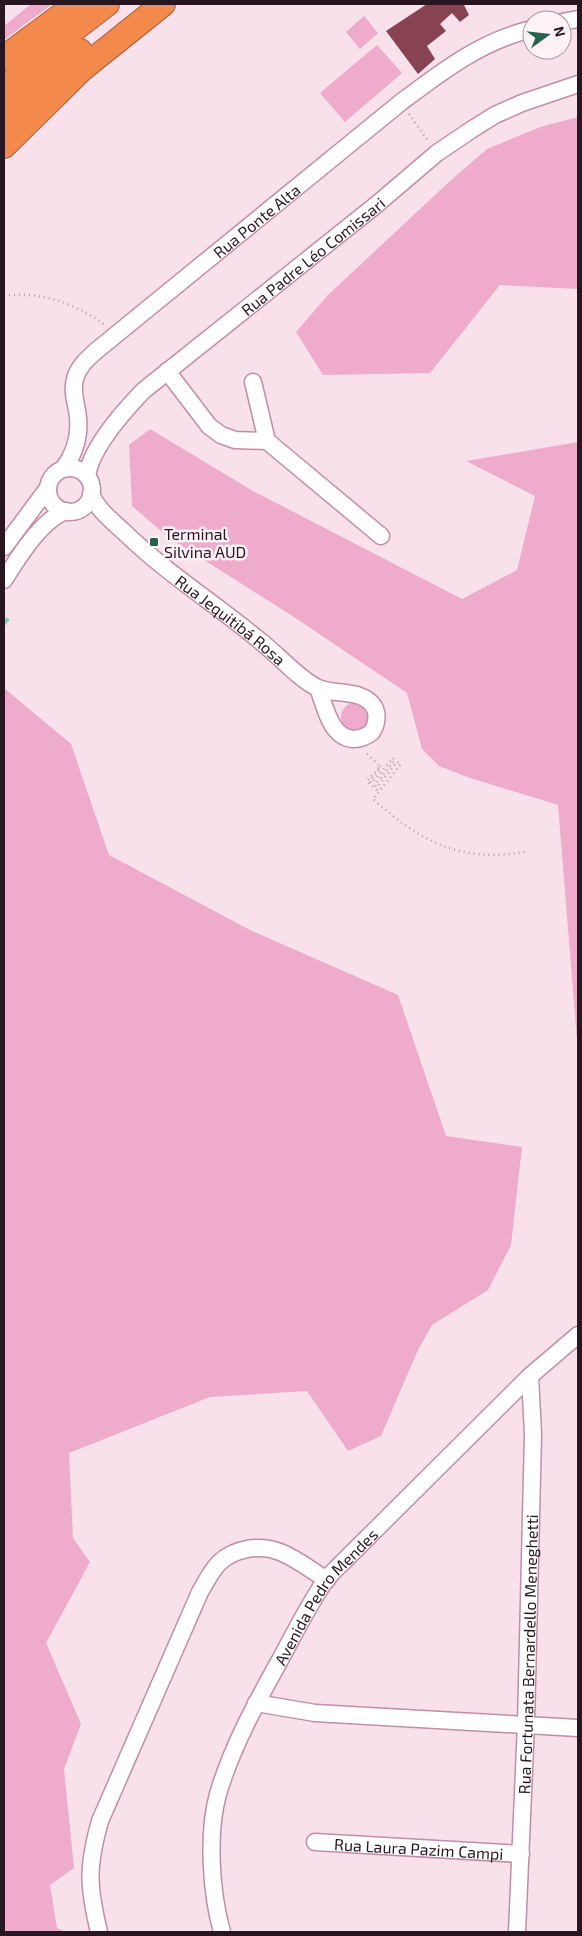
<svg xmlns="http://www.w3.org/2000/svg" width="582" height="1936" font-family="'Exo 2',sans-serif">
<rect width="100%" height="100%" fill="#f8e1eb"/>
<g fill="#eeabcb">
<path d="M31 4H52L4 40V26Z"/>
<path d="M364 16 378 33 360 49 346 32Z"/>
<path d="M377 45 402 73 345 122 320 93Z"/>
<path d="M578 117V289L500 285 430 373 323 375 296 332 328 295 450 181 487 149 540 127Z"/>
<path d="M150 429 253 491 462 599 517 570 535 496 466 461 578 442V1052L558 805 467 777 439 766 422 749 407 693 297 619 168 537 132 506 129 445Z"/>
<path d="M4 688 71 744 109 855 250 930 398 995 446 1136 522 1147 511 1245 488 1290 432 1325 418 1350 381 1436 348 1451 307 1391 210 1397 69 1453 73 1538 90 1562 46 1643 81 1724 64 1769 74 1868 50 1885 57 1928 66 1932H4Z"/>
<circle cx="355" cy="717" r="14"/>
</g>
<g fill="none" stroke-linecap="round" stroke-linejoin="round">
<path stroke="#82d6b7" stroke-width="4.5" d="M4 623 7 620"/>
</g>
<path fill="#874351" d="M427 4H467L464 5 469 15 460 22 452 13 440 24 446 31 427 46 435 59 418 74 386 31Z"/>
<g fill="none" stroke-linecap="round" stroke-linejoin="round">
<defs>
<g id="minor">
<path d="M562 22 578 19"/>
<path d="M167 371 209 426 221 435 235 440 267 441 381 536"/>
<path d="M253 382 267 441"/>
<circle cx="70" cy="490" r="22"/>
<path id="s1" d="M63 469C76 452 81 432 77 410 75 400 72 389 75 379 78 367 87 359 96 351L400 103C441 72 481 41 532 29"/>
<path id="s2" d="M87 476C91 447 124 411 143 391L376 205 437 153 471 130 495 115 522 103 578 84"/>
<path id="s3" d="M91 494C97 509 111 520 123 531 165 572 214 603 259 640 275 652 301 681 318 688 334 695 359 689 372 704 379 712 377 724 372 732 366 737 360 739 353 739 330 737 325 706 318 688"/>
<path d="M4 547 48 488"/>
<path d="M4 580C18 558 41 520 66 511"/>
<path d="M256 1703 315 1713 578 1728"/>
<path id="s4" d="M315 1842 521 1854"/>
<path d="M99 1932C88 1886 87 1867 100 1821L200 1592C206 1582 211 1571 219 1563 234 1548 261 1544 280 1552 296 1558 312 1571 327 1580"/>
<path id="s5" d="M222 1932C211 1893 207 1834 218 1794 232 1747 256 1703 280 1660 294 1634 308 1606 325 1581 331 1573 339 1566 346 1559L530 1376 578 1335"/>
<path id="s6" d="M517 1932 526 1724 533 1434 530 1376"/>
</g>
<g id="highway">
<path d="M4 58 62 15 86 4"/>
<path d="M4 89 38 57 107 4"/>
<path d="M4 117 80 51"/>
<path d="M4 146 82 69 163 4"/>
</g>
</defs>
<use href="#minor" stroke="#c28da7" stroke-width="19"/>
<use href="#highway" stroke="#ad613d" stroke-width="26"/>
<g stroke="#b49ea8" stroke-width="2.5" stroke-dasharray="1 4" stroke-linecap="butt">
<path d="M409 114 429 142"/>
<path d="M4 296C39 290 77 304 105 325"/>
<path d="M367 754 380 766 367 781 379 792"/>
<path d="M380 766 381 767 370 781 372 783 393 758 395 760 375 785 377 787 397 762 401 764 373 799C420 841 459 863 525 852"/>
</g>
<use href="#minor" stroke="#fff" stroke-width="16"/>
<use href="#highway" stroke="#f4894c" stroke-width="24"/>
</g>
<rect fill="#26644f" stroke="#fef2f7" stroke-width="2" x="149" y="537" width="10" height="10" rx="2.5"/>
<g text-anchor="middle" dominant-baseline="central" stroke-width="5" stroke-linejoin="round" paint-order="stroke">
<g font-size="16" fill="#2a1620" stroke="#fef2f7">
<text stroke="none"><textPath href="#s1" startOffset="336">Rua Ponte Alta</textPath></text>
<text stroke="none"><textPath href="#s2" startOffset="320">Rua Padre Léo Comissari</textPath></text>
<text stroke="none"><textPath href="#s3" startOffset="189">Rua Jequitibá Rosa</textPath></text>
<text stroke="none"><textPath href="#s5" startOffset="366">Avenida Pedro Mendes</textPath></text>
<text stroke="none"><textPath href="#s6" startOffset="278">Rua Fortunata Bernardello Meneghetti</textPath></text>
<text stroke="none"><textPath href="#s4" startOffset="104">Rua Laura Pazim Campi</textPath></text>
</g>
<g font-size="16" fill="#2a1620" stroke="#fef2f7" text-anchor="start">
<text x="164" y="533">Terminal<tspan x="164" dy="18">Silvina AUD</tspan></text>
</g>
</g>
<rect width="582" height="1936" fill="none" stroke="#2a1620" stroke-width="10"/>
<g transform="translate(547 35) rotate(75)"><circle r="24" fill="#fef2f7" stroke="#a99aa1"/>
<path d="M0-4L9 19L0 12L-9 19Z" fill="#26644f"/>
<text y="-8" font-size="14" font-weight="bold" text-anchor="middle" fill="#2a1620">N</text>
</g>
</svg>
